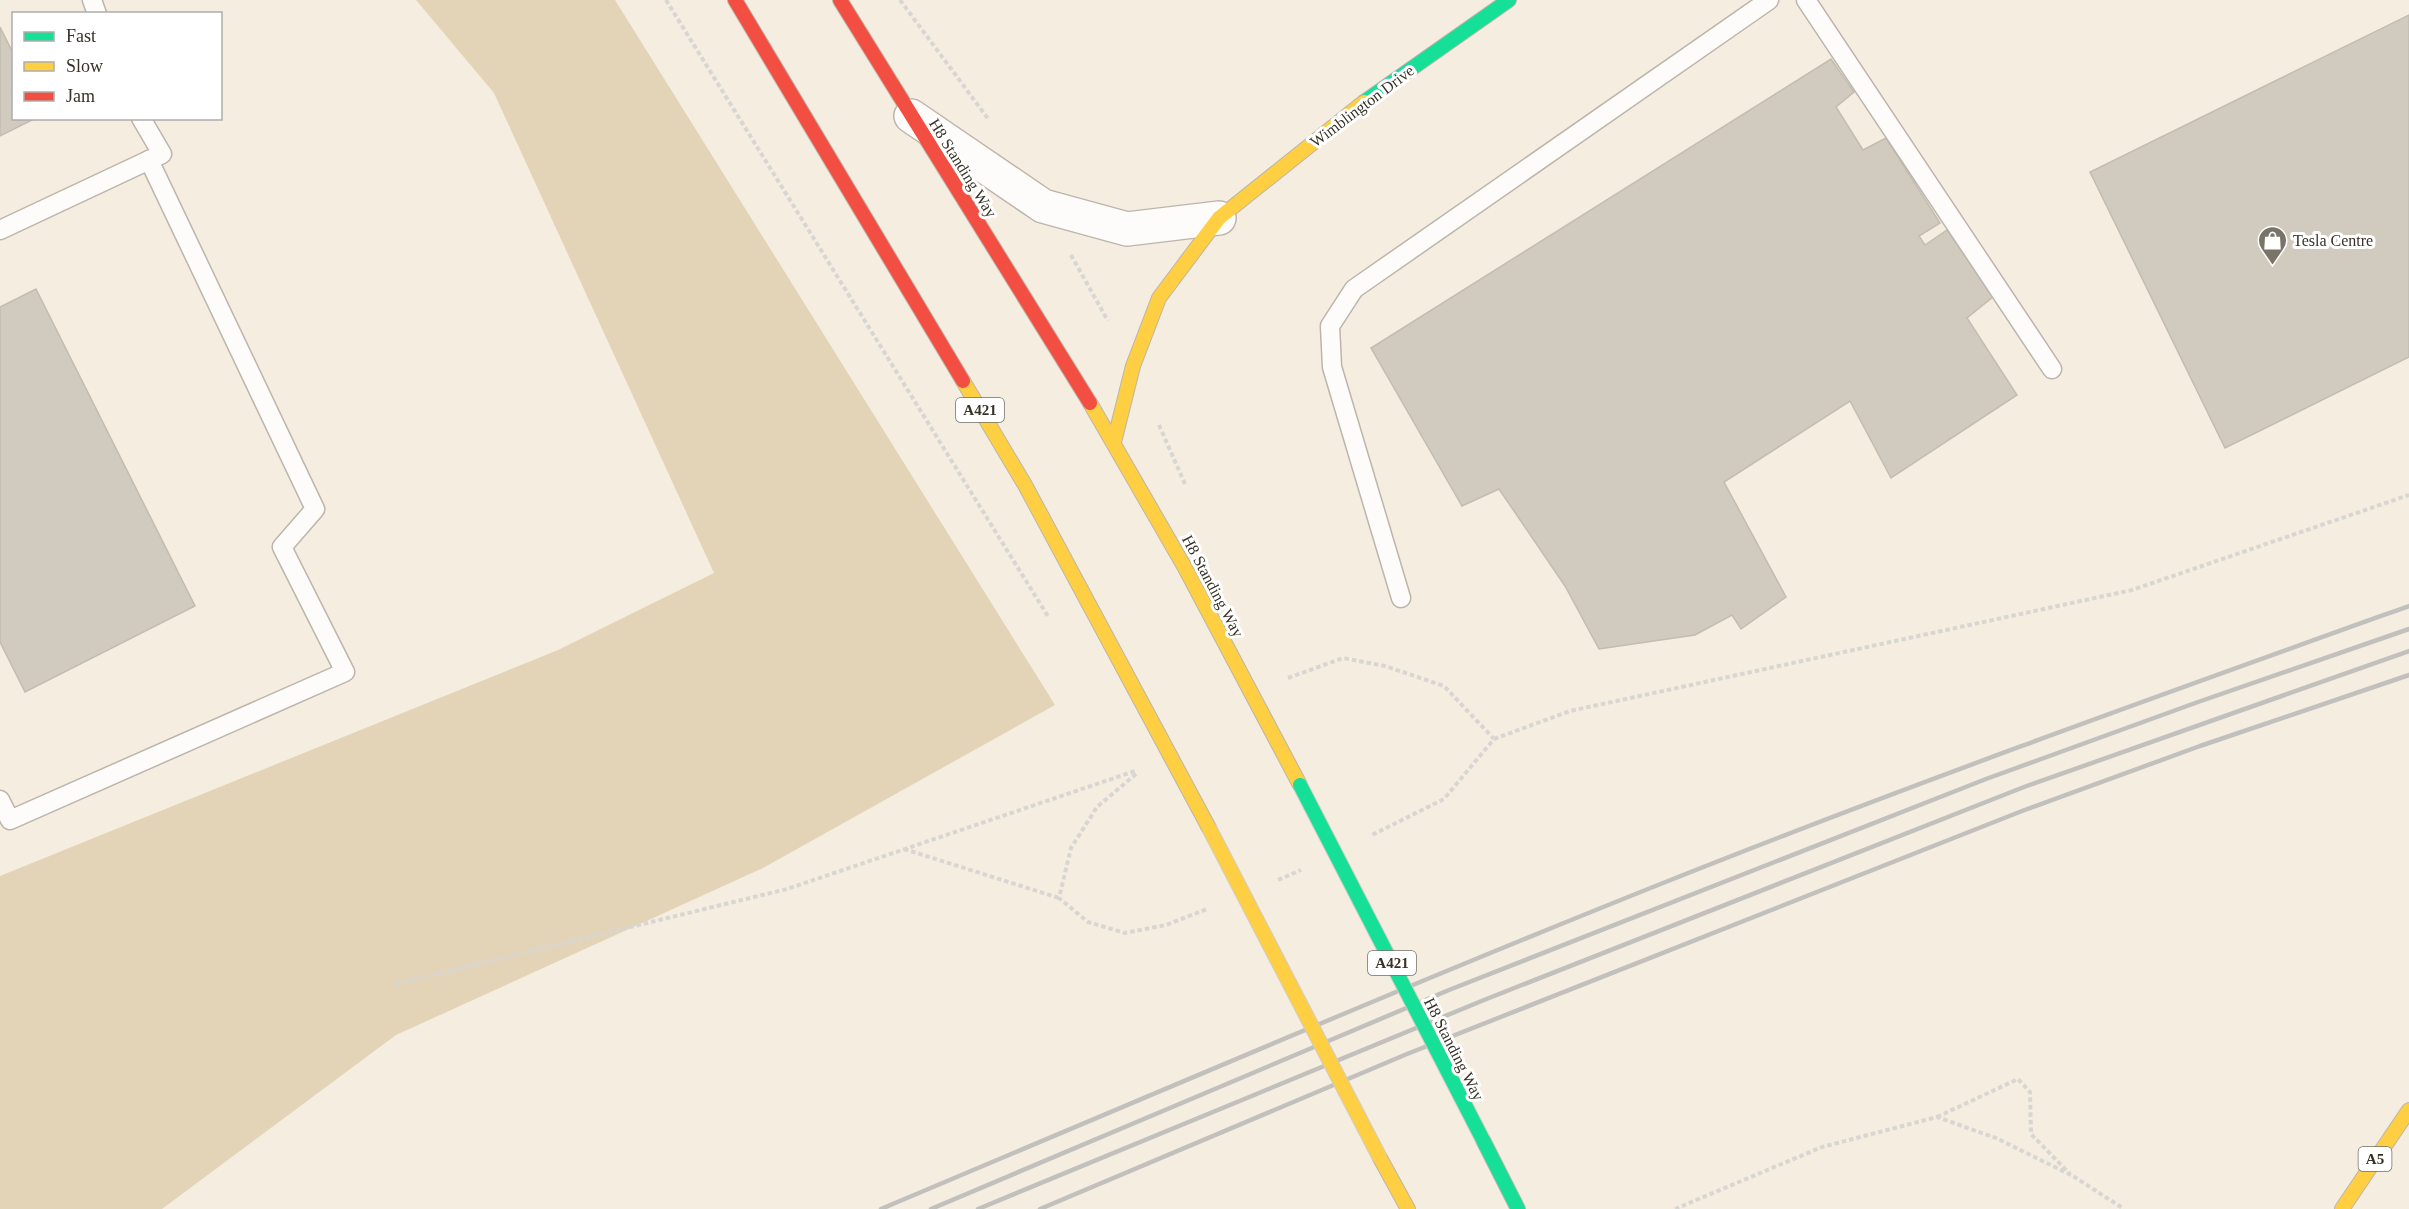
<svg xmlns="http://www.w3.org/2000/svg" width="2409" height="1209" font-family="'Times New Roman',serif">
<rect width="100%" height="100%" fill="#f5ede0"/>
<path fill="#e4d4b7" d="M416 0H615L1055 705 763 868 396 1035 162 1209H0V876L558 650 714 573 494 93Z"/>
<g fill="#d1cabe" stroke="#c2bcb1" stroke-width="1.5">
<path d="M2409 15V357L2225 448 2090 172Z"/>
<path d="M0 27 14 55V118H36L0 136Z"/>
<path d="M1831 59 1854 92 1836 107 1863 150 1886 138 1940 223 1919 236 1925 245 1947 230 1994 296 1967 318 2017 395 1891 478 1850 401 1724 482 1786 597 1741 629 1732 615 1695 635 1599 649 1565 586 1499 489 1462 506 1371 348Z"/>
<path d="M36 289 195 606 25 692 0 642V307Z"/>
</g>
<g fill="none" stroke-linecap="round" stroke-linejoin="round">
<defs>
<g id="lane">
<path d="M92 0 97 14"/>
<path d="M1806 0 2052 369"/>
<path d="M0 230 162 154 141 118"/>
<path d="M1401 598 1332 367 1330 326 1354 289 1769 0"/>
<path d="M0 800 10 820 345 672 282 547 315 509 149 160"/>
</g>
<path id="street" d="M911 116 1043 206 1127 229 1219 218"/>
<g id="fast">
<path d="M1364 102 1509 0"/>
<path d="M1483 1140 1518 1209"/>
</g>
<g id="slow">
<path d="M963 381 1025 485 1209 828"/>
<path d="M1090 403 1184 566 1300 785"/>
<path d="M1114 442 1133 366 1159 298 1219 218 1364 102"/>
<path d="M1380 1158 1408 1209"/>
<path d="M2342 1209 2409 1110"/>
</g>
<g id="jam">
<path d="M735 0 963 381"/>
<path d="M840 0 1090 403"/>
</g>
</defs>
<use href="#lane" stroke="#bcb5ab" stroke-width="21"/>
<use href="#street" stroke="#bcb5ab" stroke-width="36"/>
<use href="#fast" stroke="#bcb5ab" stroke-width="16"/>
<use href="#slow" stroke="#bcb5ab" stroke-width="16"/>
<use href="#jam" stroke="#bcb5ab" stroke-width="16"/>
<g stroke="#d8d6d2" stroke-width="4" stroke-dasharray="4.5 3" stroke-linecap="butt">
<path d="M666 0 1049 618"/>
<path d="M900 0 989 120"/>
<path d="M1071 255 1108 321"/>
<path d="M1159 425 1185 484"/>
<path d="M1288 678 1343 658 1385 666 1444 686 1494 739 1444 799 1370 836"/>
<path d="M1494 739 1570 711 2132 590 2409 495"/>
<path d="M1136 774 1097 807 1071 848 1059 898 1088 922 1125 933 1166 925 1207 909"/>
<path d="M904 849 1059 898"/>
<path d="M1278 880 1301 870"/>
<path d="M396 984 787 889 1135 771"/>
<path d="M1937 1117 2018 1079 2030 1092 2031 1134 2070 1174"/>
<path d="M1675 1209 1822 1147 1937 1117 1996 1138 2073 1176 2124 1209"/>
</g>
<use href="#lane" stroke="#fefcfa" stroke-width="18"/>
<use href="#street" stroke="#fefcfa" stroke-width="33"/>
<use href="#fast" stroke="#16e098" stroke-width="14"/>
<use href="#slow" stroke="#ffcf43" stroke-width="14"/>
<use href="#jam" stroke="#f24e42" stroke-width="14"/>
<g stroke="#c2c0bd" stroke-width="4.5">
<path d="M881 1209C1140 1100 1398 989 1658 885 1906 786 2158 696 2409 606"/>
<path d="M931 1209 1449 990 1986 779 2198 702 2409 629"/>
<path d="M978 1209 1484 1000 2024 787 2409 651"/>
<path d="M1040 1209 1407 1054 2022 811 2200 746 2409 675"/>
</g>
<defs>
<path id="fast-bridge" d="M1300 785 1483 1140"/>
<path id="slow-bridge" d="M1209 828 1380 1158"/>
</defs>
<use href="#fast-bridge" stroke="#cfccc4" stroke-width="16" stroke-linecap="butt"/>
<use href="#slow-bridge" stroke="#cfccc4" stroke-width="16" stroke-linecap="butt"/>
<use href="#fast-bridge" stroke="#16e098" stroke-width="14"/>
<use href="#slow-bridge" stroke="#ffcf43" stroke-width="14"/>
</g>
<defs>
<symbol id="shop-pin" viewBox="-11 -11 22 30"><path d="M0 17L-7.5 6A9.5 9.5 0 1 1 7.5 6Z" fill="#7a7367" stroke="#fff"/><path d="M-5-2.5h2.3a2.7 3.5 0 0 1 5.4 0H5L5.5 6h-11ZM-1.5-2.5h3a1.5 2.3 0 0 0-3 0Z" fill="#fff"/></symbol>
</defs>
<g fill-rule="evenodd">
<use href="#shop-pin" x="2256" y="224" width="33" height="45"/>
</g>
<g text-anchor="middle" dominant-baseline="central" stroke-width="6" stroke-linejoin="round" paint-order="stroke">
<g fill="#fff" stroke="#747067" stroke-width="1.5">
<rect x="956" y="398" width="48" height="24" rx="4.5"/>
<rect x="1368" y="951" width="48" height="24" rx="4.5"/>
<rect x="2358.5" y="1147" width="33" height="24" rx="4.5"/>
</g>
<g font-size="15" font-weight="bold" fill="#383226">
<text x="980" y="410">A421</text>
<text x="1392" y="963">A421</text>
<text x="2375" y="1159">A5</text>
</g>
<g font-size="16" fill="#383226" stroke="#fff">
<text transform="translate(1362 106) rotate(-37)">Wimblington Drive</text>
<text transform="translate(963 168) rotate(58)">H8 Standing Way</text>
<text transform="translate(1213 586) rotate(62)">H8 Standing Way</text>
<text transform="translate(1454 1049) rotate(63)">H8 Standing Way</text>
</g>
<g font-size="16" fill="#383226" stroke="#fff" text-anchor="start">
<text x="2293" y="240">Tesla Centre</text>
</g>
</g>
<rect x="12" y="12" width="210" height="108" fill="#ffffff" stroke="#afada8" stroke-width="1.5"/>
<rect x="24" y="32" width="30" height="9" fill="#16e098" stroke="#afada8" stroke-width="1.5"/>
<text x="66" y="42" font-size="18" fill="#383226">Fast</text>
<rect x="24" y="62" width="30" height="9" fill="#ffcf43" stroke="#afada8" stroke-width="1.5"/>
<text x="66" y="72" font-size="18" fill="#383226">Slow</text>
<rect x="24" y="92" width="30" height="9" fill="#f24e42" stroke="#afada8" stroke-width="1.5"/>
<text x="66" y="102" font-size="18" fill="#383226">Jam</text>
</svg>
